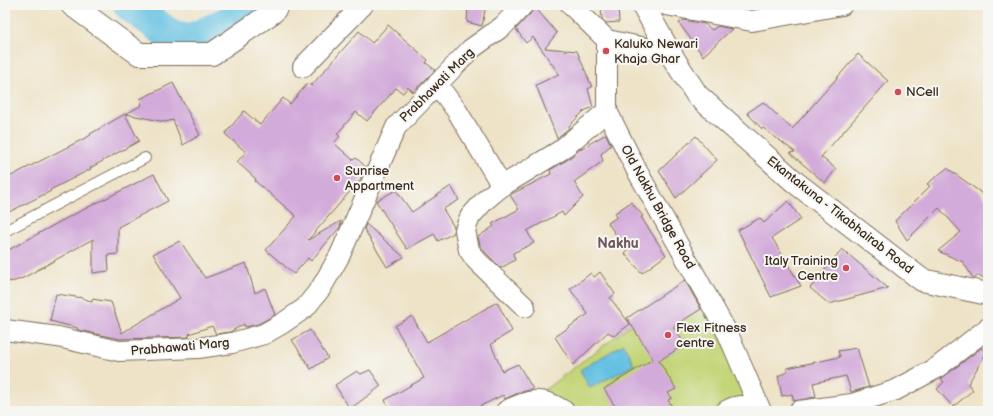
<svg xmlns="http://www.w3.org/2000/svg" width="993" height="416" font-family="'Balsamiq Sans',sans-serif">
<rect width="100%" height="100%" fill="#f6f6f2"/>
<filter id="ink" filterUnits="userSpaceOnUse"><feTurbulence type="fractalNoise" baseFrequency=".025" numOctaves="2"/><feDisplacementMap in="SourceGraphic" scale="8" xChannelSelector="R" yChannelSelector="G"/><feConvolveMatrix kernelMatrix="1 2 1 2 8 2 1 2 1" color-interpolation-filters="sRGB"/></filter>
<filter id="wash" filterUnits="userSpaceOnUse"><feTurbulence type="fractalNoise" baseFrequency=".012" numOctaves="4" result="noise"/><feDisplacementMap in="SourceGraphic" scale="16" xChannelSelector="R" yChannelSelector="G"/><feGaussianBlur stdDeviation="0.9" result="paint"/><feColorMatrix in="noise" values="0 0 0 0 0 0 0 0 0 0 0 0 0 0 0 0 0 1.4 0 .05"/><feComposite in="paint" operator="in"/></filter>
<g filter="url(#wash)">
<rect width="100%" height="100%" fill="#eee3c7"/>
<path fill="#c3d577" stroke="#7f804a" d="M692 279 752 401 736 411H565L543 391Z"/>
<path fill="#65c1e3" stroke="#507680" d="M624 344 634 365 590 388 580 370Z"/>
<g fill="none" stroke-linecap="round" stroke-linejoin="round">
<path stroke="#65c1e3" stroke-width="32" d="M129 5 173 37 188 40 201 35 244 14 252 5"/>
</g>
<g id="blocks">
<g fill="#d3abda">
<path d="M468 5H486L482 26 467 22Z"/>
<path d="M601 5H618L619 22 606 23 602 19Z"/>
<path d="M534 6 557 33 545 48 577 51 592 87 588 89 593 107 584 111 569 126V128L557 138 536 85 559 74 533 37 526 43 516 29 531 13Z"/>
<path d="M684 20 705 24 712 30 718 26 732 29 703 56 679 23Z"/>
<path d="M388 25 428 60 426 63 435 70 413 92 408 87 403 93 396 88 367 121 356 112 337 134 340 136 334 143 353 160 356 158 366 167 360 180 308 240 341 221 340 227 311 261 308 258 294 274 266 250 296 216 255 181 256 179 237 162 246 152 225 134 244 111 260 125 283 98 290 104 308 83 311 86 359 31 372 43Z"/>
<path d="M858 54 888 81 821 157 836 169 825 183 790 153 795 152 763 128 762 129 747 113 763 102 792 129Z"/>
<path d="M173 83 200 135 183 145 173 120 165 122 126 114 142 105 140 99Z"/>
<path d="M125 114 139 141 90 168 91 169 50 190 51 191 5 214V179L91 135 90 134Z"/>
<path d="M606 134 611 145 601 154 603 161 574 182 583 197 564 216 562 212 527 231 534 243 513 253 515 260 501 268 485 252 480 245 478 237 494 226 492 224 519 209 510 195 551 174 550 170 567 160 579 150Z"/>
<path d="M696 136 717 160 676 198 659 171Z"/>
<path d="M947 168 980 192 988 202V281L979 275 975 278H973L963 262 938 251 961 232 939 208 907 240 895 221 930 186 927 184Z"/>
<path d="M154 174 168 201 118 227V254L108 255 109 271 93 273V239L23 278 15 281 5 282V252L63 220Z"/>
<path d="M451 186 459 200 443 209 454 227V233L438 241 434 234 407 249 376 201 396 190 412 212Z"/>
<path d="M788 201 801 219 772 238 801 286 771 297 738 230 760 218 764 223Z"/>
<path d="M631 202 643 216 641 217 666 255 642 273 625 254 627 252 608 223 617 217 615 213Z"/>
<path d="M366 224 404 257 387 267 364 229Z"/>
<path d="M180 241 205 278 246 263 255 293 265 288 275 315 258 324 245 327 244 324 230 332 216 334 212 326 189 334V337L120 339 78 330 77 328 50 321 56 294 83 298 92 302V299L111 302 122 333 145 319 180 298 153 254Z"/>
<path d="M842 249 888 288 829 304 810 288Z"/>
<path d="M600 272 615 294 610 298 630 324 614 336 608 332 573 365 555 337 588 314 570 289 591 273 594 277Z"/>
<path d="M685 280 701 309 673 327 685 344 659 361 676 389 668 393 672 398 668 400 675 411H618L604 389 653 359 627 318Z"/>
<path d="M497 302 512 331 491 344 502 371 518 364 533 389 518 393 505 399 503 395 470 411H390L385 400 424 378 395 326 412 316 427 342Z"/>
<path d="M310 330 328 358 311 369 292 340Z"/>
<path d="M857 348 869 387 851 392 846 376 813 383 816 397 794 401 792 394 782 396 778 376 787 372V368L840 357 838 351Z"/>
<path d="M981 348 987 351 968 384 973 390 953 407 937 389 944 382 941 379Z"/>
<path d="M370 370 381 386 350 409 335 385 357 371 361 374Z"/>
</g>
</g>
</g>
<g filter="url(#ink)">
<use href="#blocks" fill-opacity="0" stroke="#7a6b59" stroke-width="1"/>
<g fill="none" stroke-linecap="round" stroke-linejoin="round">
<defs>
<path id="lane" d="M5 231 145 158"/>
<g id="street">
<path d="M571 5 607 40V111L636 169 728 334 761 411"/>
<path d="M666 5 752 21 842 5"/>
<path d="M607 40 670 53"/>
<path d="M303 67 363 5"/>
<path d="M437 84 457 111 502 186"/>
<path d="M525 307 476 260 469 250 465 230 470 217 485 200 502 186 561 150 607 111"/>
<path d="M5 330 58 337 119 351 198 348 232 343 264 334 283 323 305 308 321 288 340 255 396 127 471 49 503 26 523 5"/>
<path d="M506 411C529 399 541 396 564 411"/>
<path d="M726 411C740 403 746 406 761 411"/>
<path d="M799 411 852 404 896 390 935 369 988 328"/>
</g>
<g id="secondary">
<path d="M72 5 139 54H212L273 12 278 5"/>
<path d="M643 5 670 53 697 95 796 183 922 280 988 294"/>
</g>
</defs>
<use href="#lane" stroke="#7a6b59" stroke-width="12"/>
<use href="#street" stroke="#7a6b59" stroke-width="22"/>
<use href="#secondary" stroke="#7a6b59" stroke-width="24"/>
<use href="#lane" stroke="#fff" stroke-width="10"/>
<use href="#street" stroke="#fff" stroke-width="20"/>
<use href="#secondary" stroke="#fff" stroke-width="22"/>
</g>
</g>
<g fill="#d1495b" stroke="#f6f6f2" stroke-width="1.5">
<circle cx="606" cy="51" r="4"/>
<circle cx="898" cy="92" r="4"/>
<circle cx="337" cy="178" r="4"/>
<circle cx="846" cy="268" r="4"/>
<circle cx="668" cy="335" r="4"/>
</g>
<g text-anchor="middle" dominant-baseline="central" stroke-width="4" stroke-linejoin="round" paint-order="stroke">
<g font-size="13" fill="#3b2a1e" stroke="#f6f6f2" text-anchor="start">
<text x="614" y="44">Kaluko Newari<tspan x="614" dy="15">Khaja Ghar</tspan></text>
<text x="906" y="92">NCell</text>
<text x="345" y="171">Sunrise<tspan x="345" dy="15">Appartment</tspan></text>
<text x="838" y="261" text-anchor="end">Italy Training<tspan x="838" dy="15">Centre</tspan></text>
<text x="676" y="328">Flex Fitness<tspan x="676" dy="15">centre</tspan></text>
</g>
<g font-size="13" fill="#3b2a1e" stroke="#f6f6f2">
<text transform="translate(437 85) rotate(-45)">Prabhawati Marg</text>
<text transform="translate(658 207) rotate(61)">Old Nakhu Bridge Road</text>
<text transform="translate(840 215) rotate(38)">Ekantakuna - Tikabhairab Road</text>
<text transform="translate(180 347) rotate(-5)">Prabhawati Marg</text>
</g>
<g font-size="14" font-weight="bold" fill="#705760" stroke="#f6f6f2">
<text x="618" y="243">Nakhu</text>
</g>
</g>
<rect width="993" height="416" fill="none" stroke="#f6f6f2" stroke-width="20"/>
</svg>
